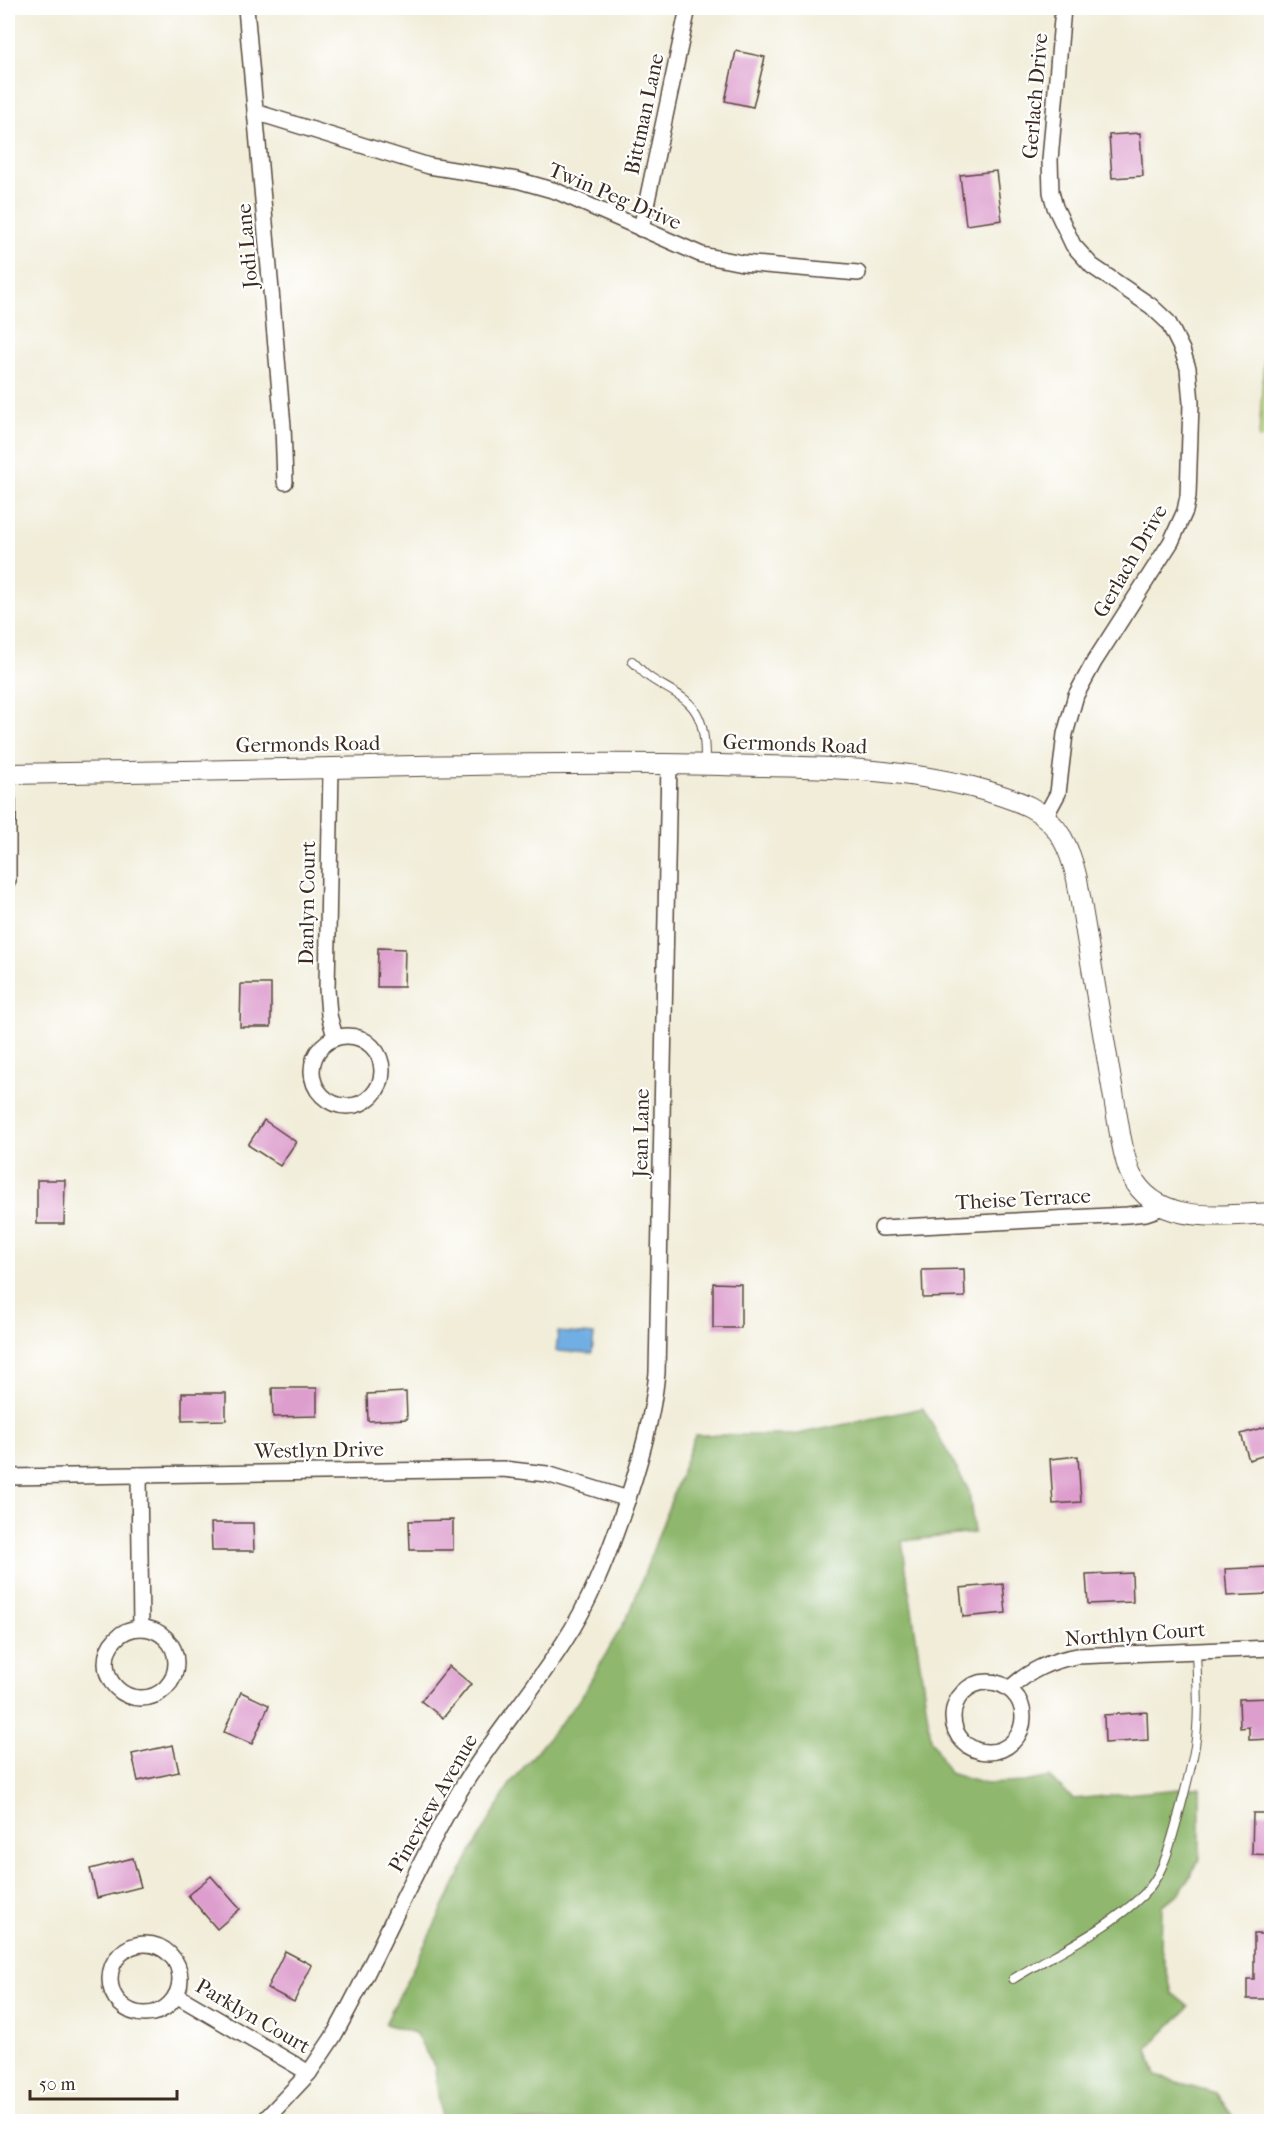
<svg xmlns="http://www.w3.org/2000/svg" width="1279" height="2129" font-family="'IM FELL French Canon',serif">
<rect width="100%" height="100%" fill="#fff"/>
<filter id="ink" filterUnits="userSpaceOnUse"><feTurbulence type="fractalNoise" baseFrequency=".0167" numOctaves="2"/><feDisplacementMap in="SourceGraphic" scale="12" xChannelSelector="R" yChannelSelector="G"/><feConvolveMatrix kernelMatrix="1 2 1 2 8 2 1 2 1" color-interpolation-filters="sRGB"/></filter>
<filter id="wash" filterUnits="userSpaceOnUse"><feTurbulence type="fractalNoise" baseFrequency=".008" numOctaves="4" result="noise"/><feDisplacementMap in="SourceGraphic" scale="24" xChannelSelector="R" yChannelSelector="G"/><feGaussianBlur stdDeviation="1.35" result="paint"/><feColorMatrix in="noise" values="0 0 0 0 0 0 0 0 0 0 0 0 0 0 0 0 0 1.4 0 .05"/><feComposite in="paint" operator="in"/></filter>
<g filter="url(#wash)">
<rect width="100%" height="100%" fill="#f1edd9"/>
<path fill="#b4d67e" stroke="#78804e" stroke-width="1.5" d="M1271 250 1272 439H1271L1259 438Z"/>
<path fill="#8fb76d" stroke="#657046" stroke-width="1.5" d="M923 1408 969 1491 974 1533 902 1541 931 1739 949 1773 985 1784 1025 1782 1049 1777 1073 1799 1200 1787V1859L1179 1894 1162 1905 1161 1948 1172 1993 1189 2007 1148 2048 1156 2076 1216 2093 1236 2121H441L435 2068 415 2033 385 2024 468 1858 510 1784 580 1699 631 1610 695 1435H793Z"/>
<path fill="#71aee3" stroke="#566c80" stroke-width="1.5" d="M558 1332 594 1335 592 1353 556 1351Z"/>
<g id="blocks">
<g fill="#dd9dcd">
<path d="M736 51 765 57 753 107 725 101Z"/>
<path d="M1140 133 1143 176 1112 178 1109 135Z"/>
<path d="M996 171 1002 220 966 225 960 175Z"/>
<path d="M378 948 405 949 404 987H377Z"/>
<path d="M241 984H271V1027H240Z"/>
<path d="M264 1120 296 1142 280 1166 248 1145Z"/>
<path d="M37 1180H65L64 1224H37Z"/>
<path d="M964 1269 965 1297 923 1298 922 1270Z"/>
<path d="M713 1283 741 1284V1328H713Z"/>
<path d="M272 1388H317V1416L273 1417Z"/>
<path d="M406 1392 407 1419 368 1421 367 1394Z"/>
<path d="M182 1393H226V1420L182 1421Z"/>
<path d="M1272 1425V1453L1249 1460 1241 1434Z"/>
<path d="M1078 1456 1081 1502 1053 1504 1050 1459Z"/>
<path d="M453 1520V1550H410L409 1521Z"/>
<path d="M211 1523H253L254 1551H212Z"/>
<path d="M1268 1567 1269 1594 1227 1596 1225 1569Z"/>
<path d="M1132 1573 1133 1602 1088 1604 1086 1575Z"/>
<path d="M1003 1584 1006 1613 963 1617 960 1588Z"/>
<path d="M449 1666 471 1684 443 1718 421 1701Z"/>
<path d="M241 1692 269 1705 252 1744 224 1732Z"/>
<path d="M1272 1698V1739L1249 1740V1727L1240 1728 1239 1699Z"/>
<path d="M1147 1712 1148 1740 1105 1743 1104 1715Z"/>
<path d="M173 1745 179 1772 138 1781 132 1754Z"/>
<path d="M1253 1813H1272V1855L1252 1854Z"/>
<path d="M133 1858 141 1887 97 1898 90 1869Z"/>
<path d="M211 1876 240 1909 217 1929 188 1895Z"/>
<path d="M1254 1934H1272V1999H1247V1979H1254Z"/>
<path d="M285 1951 312 1965 294 2002 267 1988Z"/>
</g>
</g>
</g>
<g filter="url(#ink)">
<use href="#blocks" fill-opacity="0" stroke="#56473a" stroke-width="1.5"/>
<g fill="none" stroke-linecap="round" stroke-linejoin="round">
<defs>
<g id="service">
<path d="M632 661C638 666 643 673 649 677 667 690 690 696 699 718 705 732 705 750 705 764"/>
<path d="M1013 1979C1057 1952 1105 1931 1143 1895 1164 1874 1170 1845 1178 1817 1184 1794 1191 1770 1195 1746 1200 1715 1197 1682 1196 1651"/>
</g>
<g id="minor">
<path d="M246 8 283 426 285 482"/>
<path d="M255 112 429 166 517 180 556 191 702 255 742 263 858 273"/>
<path d="M641 229 688 8"/>
<path d="M331 768 327 989 329 1015 335 1037"/>
<path d="M8 801V881"/>
<path d="M1045 817 1058 793 1065 734 1076 695 1094 662 1171 542 1185 511 1188 496 1191 403 1188 368 1182 350 1168 322 1151 306 1092 266 1073 245 1055 207 1051 192 1050 160 1063 8"/>
<circle cx="347" cy="1071" r="35"/>
<path d="M882 1228 1127 1215 1146 1213 1164 1207"/>
<path d="M139 1475 141 1628"/>
<path d="M8 1477 503 1469 547 1474 628 1499"/>
<circle cx="141" cy="1663" r="35"/>
<circle cx="988" cy="1717" r="35"/>
<path d="M1009 1689C1030 1670 1050 1661 1077 1656L1272 1648"/>
<circle cx="145" cy="1979" r="35"/>
<path d="M176 1995 309 2073"/>
<path d="M263 2122 309 2073 333 2037C378 1958 412 1873 458 1794 489 1741 531 1694 564 1642 589 1604 606 1561 621 1518 638 1471 652 1423 657 1373L669 764"/>
</g>
<path id="tertiary" d="M8 774C116 772 225 771 333 768 462 765 591 762 721 765 805 767 890 766 972 787 991 792 1012 798 1030 807 1059 822 1070 849 1077 879L1120 1134C1123 1148 1125 1162 1131 1175 1157 1227 1223 1215 1272 1213"/>
</defs>
<use href="#service" stroke="#56473a" stroke-width="10"/>
<use href="#minor" stroke="#56473a" stroke-width="18"/>
<use href="#tertiary" stroke="#56473a" stroke-width="22"/>
<use href="#service" stroke="#fff" stroke-width="8"/>
<use href="#minor" stroke="#fff" stroke-width="15"/>
<use href="#tertiary" stroke="#fff" stroke-width="20"/>
</g>
</g>
<g text-anchor="middle" dominant-baseline="central" stroke-width="4.5" stroke-linejoin="round" paint-order="stroke">
<g font-size="21" fill="#3b2a1e" stroke="#fff">
<text transform="translate(1035 96) rotate(-85)">Gerlach Drive</text>
<text transform="translate(644 114) rotate(-78)">Bittman Lane</text>
<text transform="translate(615 196) rotate(23)">Twin Peg Drive</text>
<text transform="translate(247 246) rotate(-95)">Jodi Lane</text>
<text transform="translate(1130 561) rotate(-60)">Gerlach Drive</text>
<text transform="translate(308 744) rotate(-1)">Germonds Road</text>
<text transform="translate(795 744) rotate(2)">Germonds Road</text>
<text transform="translate(307 903) rotate(-89)">Danlyn Court</text>
<text transform="translate(641 1133) rotate(-89)">Jean Lane</text>
<text transform="translate(1023 1199) rotate(-3)">Theise Terrace</text>
<text transform="translate(319 1450) rotate(-1)">Westlyn Drive</text>
<text transform="translate(1135 1634) rotate(-4)">Northlyn Court</text>
<text transform="translate(433 1803) rotate(-60)">Pineview Avenue</text>
<text transform="translate(253 2016) rotate(30)">Parklyn Court</text>
</g>
</g>
<rect width="1279" height="2129" fill="none" stroke="#fff" stroke-width="30"/>
<path d="M30 2090v9h147v-9" fill="none" stroke="#3b2a1e" stroke-width="3"/>
<text x="39" y="2090" font-size="18" fill="#3b2a1e" stroke="#ffffff" stroke-width="4.5" paint-order="stroke">50 m</text>
</svg>
